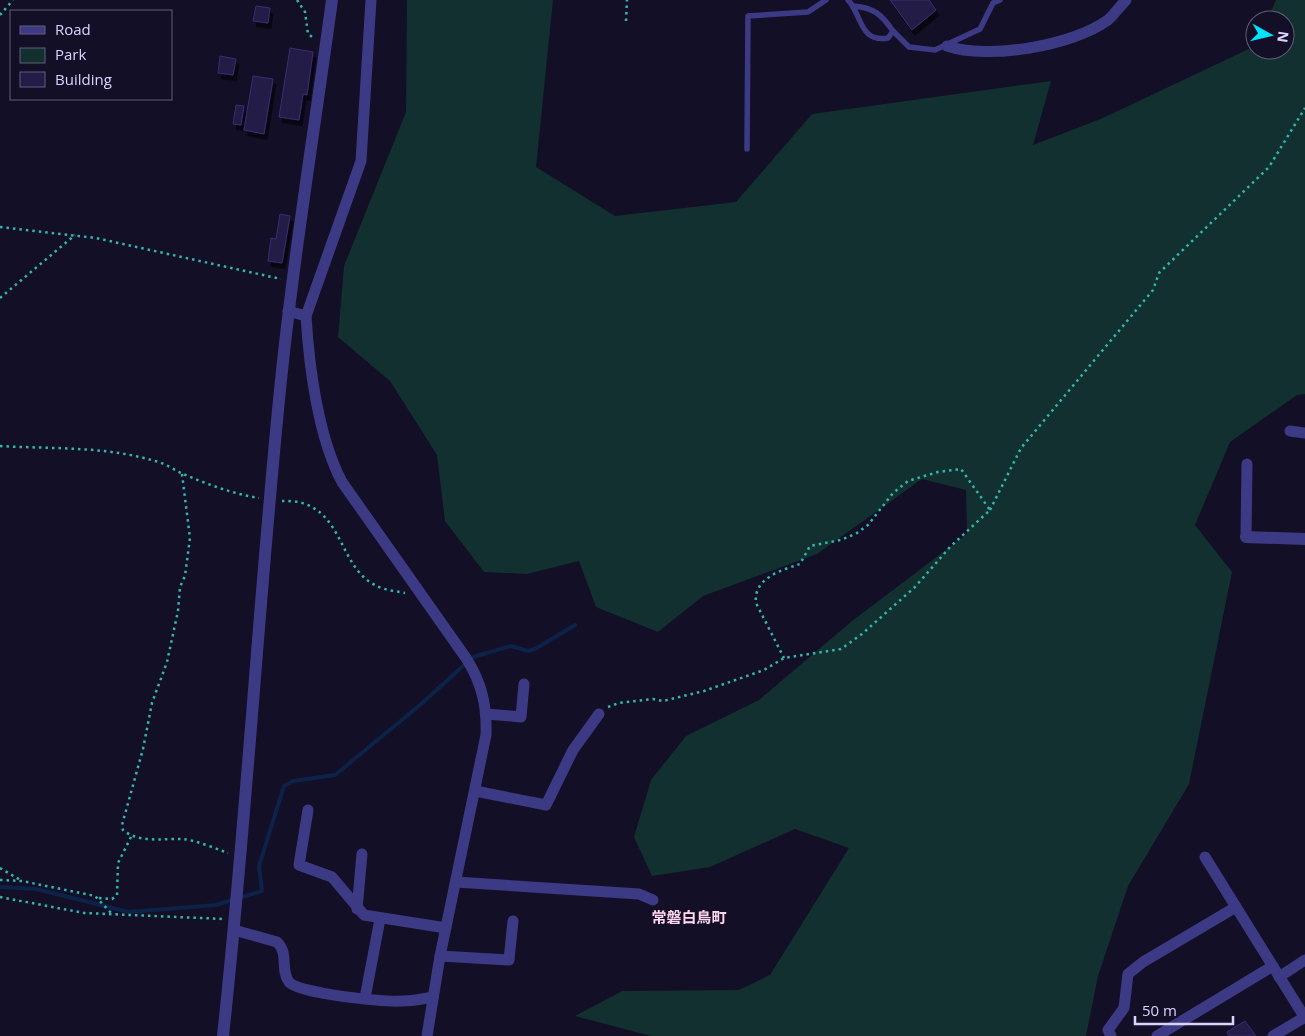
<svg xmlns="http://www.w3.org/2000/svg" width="1305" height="1036" font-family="'Open Sans','Noto Sans JP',sans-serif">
<defs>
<filter id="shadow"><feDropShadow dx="3" dy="5.5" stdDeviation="0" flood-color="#0009"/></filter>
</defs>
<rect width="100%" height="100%" fill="#130f26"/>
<path fill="#12302f" d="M407 0H553L536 167 615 216 736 202 812 114 1051 81 1033 145 1103 118 1255 46V50H1285V20H1267L1276 0H1305V394L1297 395 1230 442 1195 525 1232 572 1189 784 1128 886 1098 976 1086 1036H651L575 1016 622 991 739 990 770 975 849 848 795 829 710 867 652 876 634 837 651 780 686 736 759 700 852 621 967 534 966 490 922 479 817 554 703 596 658 632 596 607 579 561 527 574 484 572 445 521 437 455 390 381 338 337 344 266 406 112Z"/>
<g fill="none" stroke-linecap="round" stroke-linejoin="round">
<path stroke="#0c2248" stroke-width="4" d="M0 887 36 889 129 912 216 905 262 891 259 866 284 786 293 781 335 775 420 705 473 657 511 646 528 651 535 649 575 625"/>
</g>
<g fill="#241b47" stroke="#3b2d73" filter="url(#shadow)">
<path d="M890 0H929L936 10 912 30Z"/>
<path d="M256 6 270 8 268 23 253 21Z"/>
<path d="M290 48 313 52 307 95 303 94 299 120 279 117Z"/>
<path d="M220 56 236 59 233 75 218 73Z"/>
<path d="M253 76 273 79 264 134 244 130Z"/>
<path d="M236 105 244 106 241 125 233 124Z"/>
<path d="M280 214 290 216 282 263 268 261 271 238 276 239Z"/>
<path d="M1245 1021 1256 1036H1229L1227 1032Z"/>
</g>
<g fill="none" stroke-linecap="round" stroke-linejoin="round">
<g stroke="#2fb8b0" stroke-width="2.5" stroke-dasharray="2.5 4" stroke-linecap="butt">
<path d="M297 0 305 12 308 34 315 39"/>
<path d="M0 15 13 0"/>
<path d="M626 21 627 0"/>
<path d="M0 227 96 238 281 279"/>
<path d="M0 298 75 235"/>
<path d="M0 446C52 449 105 446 155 461 165 463 174 470 183 474 207 484 233 494 259 498"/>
<path d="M182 474 190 538 185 576 180 587 178 611 167 662 152 703 143 749 122 825 123 830C140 844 164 838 183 839 198 841 214 848 228 853"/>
<path d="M282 501C289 501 298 501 305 504 343 517 341 568 375 585 383 590 395 591 405 593"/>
<path d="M990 510 1021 448 1153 290 1159 273 1269 167 1305 108"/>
<path d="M608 707 619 703 653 699 663 701 704 691 764 670 784 658 841 649 862 634 915 587 950 547 990 510 961 469 938 472 908 481 893 493 868 525 857 533 841 540 810 546 800 564C782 570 753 578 756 603L784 658"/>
<path d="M0 868 22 881"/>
<path d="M0 880 22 881 95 896 112 914"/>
<path d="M0 897 84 913 224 919"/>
<path d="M99 898 112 899 117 895 118 863 132 835"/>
</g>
<g stroke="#3d3a85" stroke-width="5.5">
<path d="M848 0C862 14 859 43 888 38L893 31C881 14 874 8 854 6"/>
<path d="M893 31 909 47 935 50 980 29 993 3 1000 0"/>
<path d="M747 149 748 16 808 12 826 0"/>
</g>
<g stroke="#3d3a85" stroke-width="11">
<path d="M947 46C988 60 1072 46 1108 20 1114 15 1120 6 1126 0"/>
<path d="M288 311 306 316C309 366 318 437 342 482L466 658C482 683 487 706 486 735L440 956 427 1036"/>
<path d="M306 316 361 161 371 0"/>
<path d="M1290 431 1305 433"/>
<path d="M1246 537 1247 464"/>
<path d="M487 714 521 717 524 684"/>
<path d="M475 791 546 805 573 750 599 714"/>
<path d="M308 810 299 865 332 877 364 915 446 928"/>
<path d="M1205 857 1305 1018"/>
<path d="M456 882 639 894 653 900"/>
<path d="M357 909 362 854"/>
<path d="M234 930 277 942C289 953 280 970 289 982 299 994 384 1002 403 1001 413 1001 423 999 433 997"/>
<path d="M440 956 509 960 513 921"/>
<path d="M1279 977 1305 960"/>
<path d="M365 998 380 919"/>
<path d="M1111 1036 1108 1030 1124 1008 1128 974 1143 962 1236 907"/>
<path d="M1157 1036 1273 966"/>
<path d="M1273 1036 1305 1017"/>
</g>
<g stroke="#3d3a85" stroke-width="12">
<path d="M1246 537 1305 539"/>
<path d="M223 1036C246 824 258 612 279 400 292 266 314 133 332 0"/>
</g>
</g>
<g text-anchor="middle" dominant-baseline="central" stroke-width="5" stroke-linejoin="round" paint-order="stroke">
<g font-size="15" font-weight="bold" fill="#ffd6f0" stroke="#130f26">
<text x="689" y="917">常磐白鳥町</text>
</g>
</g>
<rect x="10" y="10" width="162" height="90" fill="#130f26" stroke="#625e7d"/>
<rect x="20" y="26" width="25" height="8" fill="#3d3a85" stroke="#625e7d"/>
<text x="55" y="35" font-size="15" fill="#d9d4ff">Road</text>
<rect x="20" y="48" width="25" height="15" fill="#12302f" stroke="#625e7d"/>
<text x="55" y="60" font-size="15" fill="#d9d4ff">Park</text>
<rect x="20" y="72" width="25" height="15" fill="#241b47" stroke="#625e7d"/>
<text x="55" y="85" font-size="15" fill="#d9d4ff">Building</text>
<g transform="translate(1270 35) rotate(98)"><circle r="24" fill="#130f26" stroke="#625e7d"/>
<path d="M0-4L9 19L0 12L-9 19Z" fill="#00e5ff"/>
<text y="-8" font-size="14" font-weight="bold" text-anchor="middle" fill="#d9d4ff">N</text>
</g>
<path d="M1135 1016v8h98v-8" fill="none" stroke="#d9d4ff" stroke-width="2.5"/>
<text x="1142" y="1016" font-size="15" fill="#d9d4ff" stroke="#130f26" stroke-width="4" paint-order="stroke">50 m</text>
</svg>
